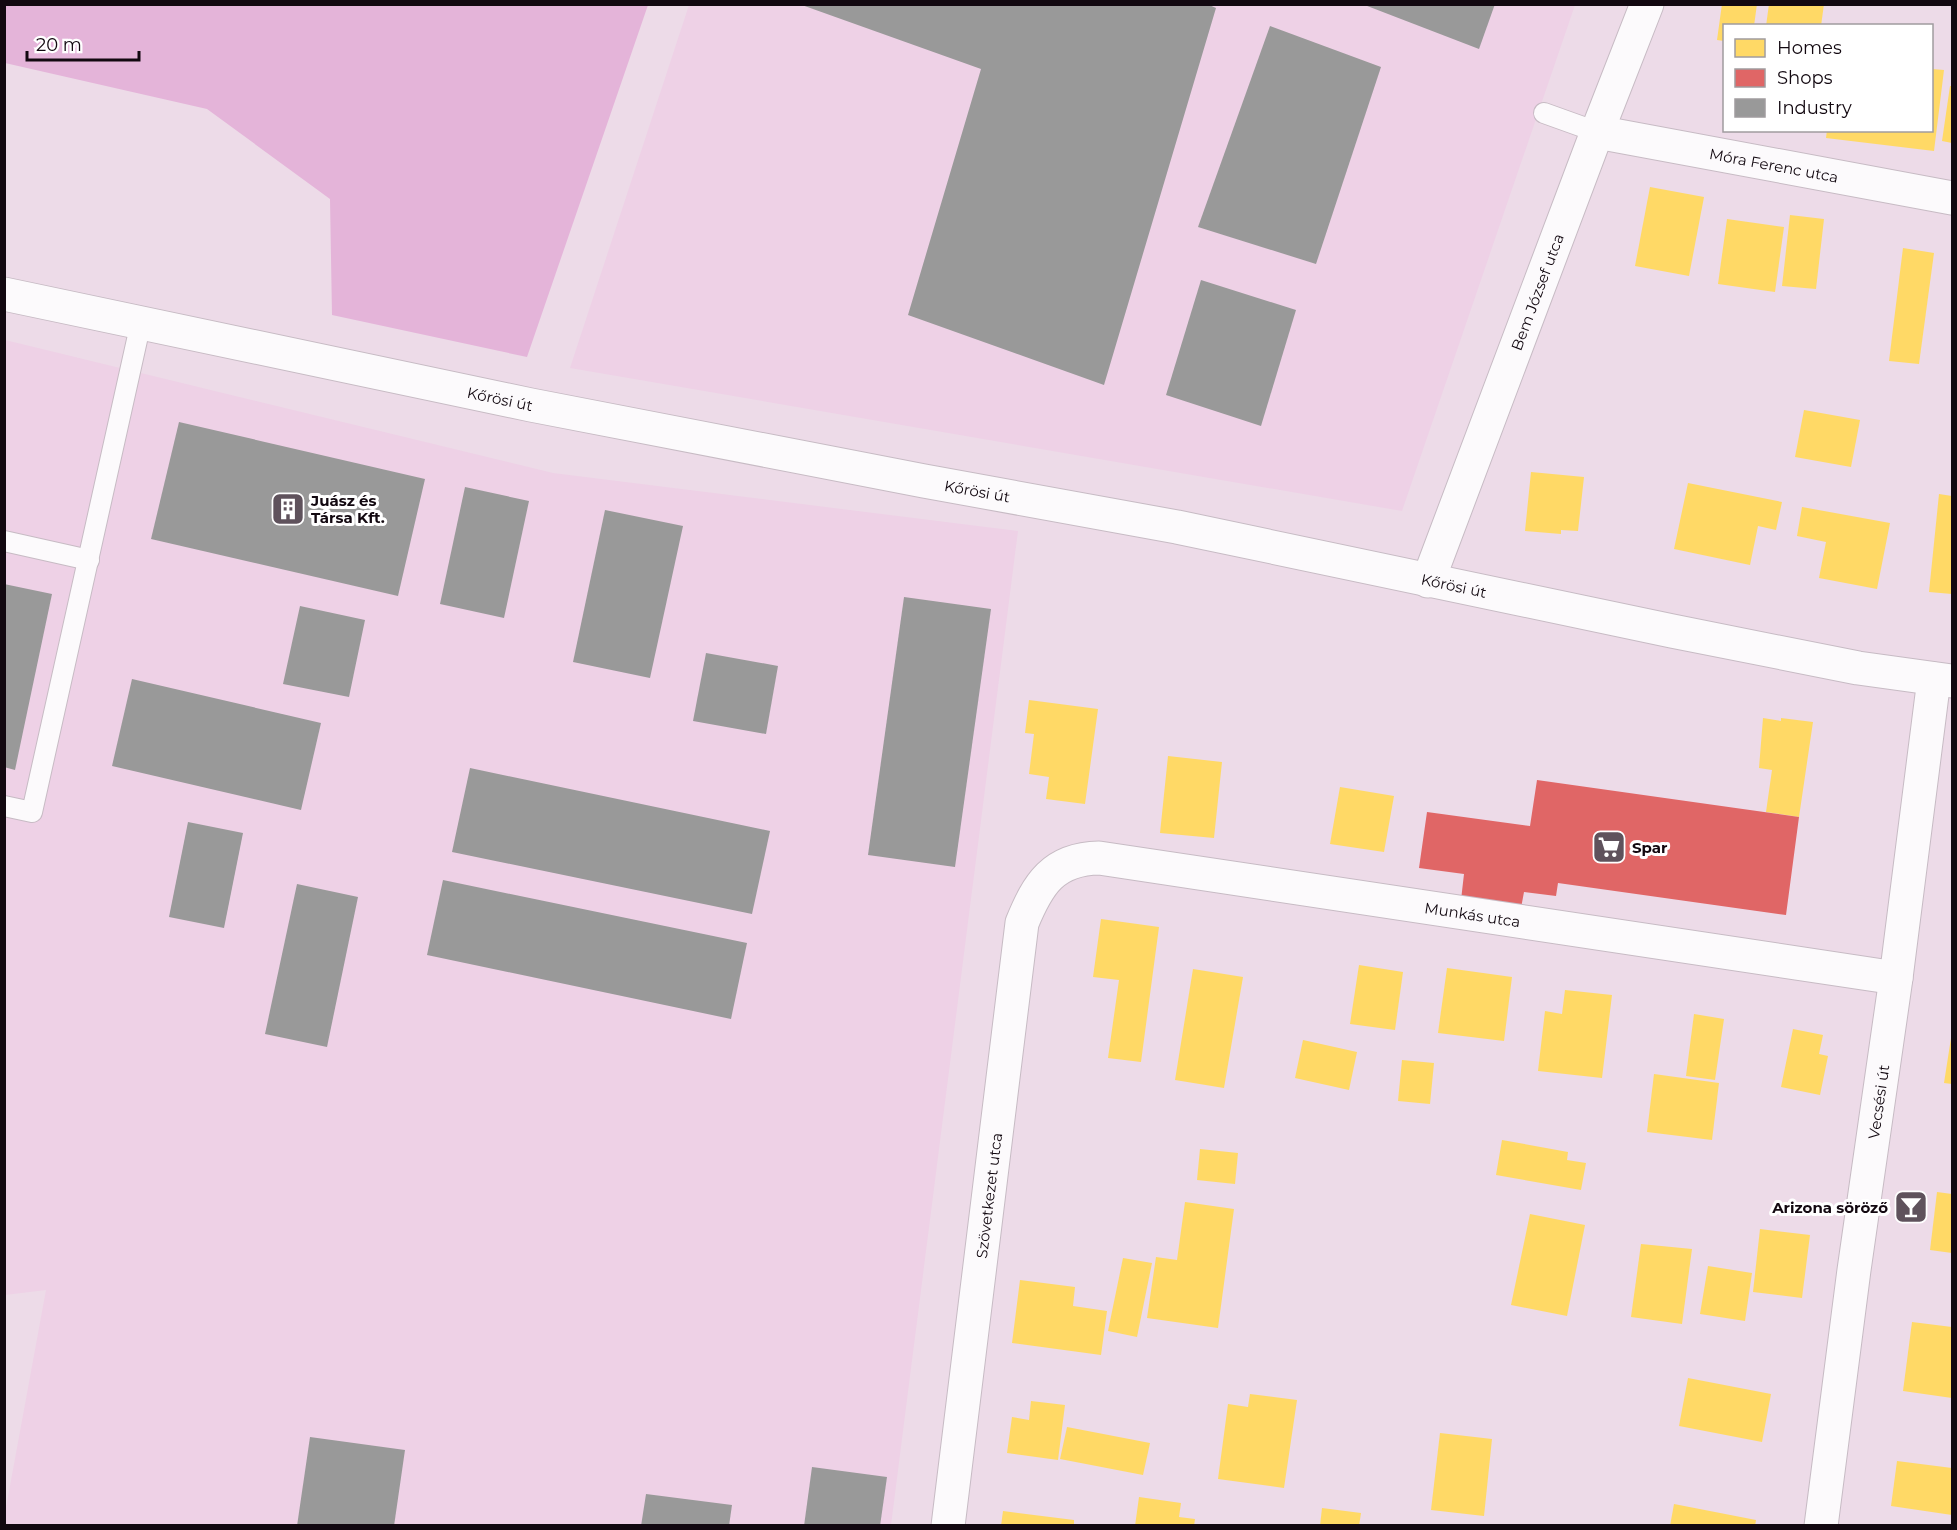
<svg xmlns="http://www.w3.org/2000/svg" width="1957" height="1530" font-family="Montserrat,sans-serif">
<rect width="100%" height="100%" fill="#eddbe8"/>
<g fill="#eed1e6">
<path d="M689 5H1575L1402 511 570 368Z"/>
<path d="M5 340 553 473 1018 531 891 1525 5 1526V1513L46 1290 5 1295Z"/>
</g>
<path fill="#e4b4d9" d="M5 4H648V5L527 357 332 315 330 199 207 109 5 63Z"/>
<g fill="#ffd966">
<path d="M1722 4H1757L1754 26H1724V41L1717 40Z"/>
<path d="M1769 4H1824L1821 26H1766Z"/>
<path d="M1932 69 1944 70 1934 151 1826 138 1827 130H1932Z"/>
<path d="M1950 86H1952V143L1942 141Z"/>
<path d="M1650 187 1704 197 1689 276 1635 266Z"/>
<path d="M1790 215 1824 219 1816 289 1782 286Z"/>
<path d="M1727 219 1784 227 1775 292 1718 284Z"/>
<path d="M1903 248 1934 253 1919 364 1889 361Z"/>
<path d="M1804 410 1860 420 1851 467 1795 457Z"/>
<path d="M1531 472 1584 477 1578 531 1561 530V534L1525 531Z"/>
<path d="M1688 483 1782 502 1776 530 1758 526 1750 565 1674 549Z"/>
<path d="M1939 494 1952 496V594L1929 592Z"/>
<path d="M1802 507 1890 523 1877 589 1819 578 1826 542 1797 536Z"/>
<path d="M1029 700 1098 709 1085 804 1046 799 1049 777 1029 774 1034 734 1025 733Z"/>
<path d="M1763 718 1781 721V718L1813 722 1799 817 1766 812 1772 770 1759 768Z"/>
<path d="M1168 756 1222 762 1214 838 1160 833Z"/>
<path d="M1340 787 1394 796 1384 852 1330 844Z"/>
<path d="M1101 919 1159 927 1141 1062 1108 1058 1119 980 1093 977Z"/>
<path d="M1359 965 1403 972 1395 1030 1350 1024Z"/>
<path d="M1447 968 1512 977 1504 1041 1438 1033Z"/>
<path d="M1193 969 1243 977 1224 1088 1175 1080Z"/>
<path d="M1565 990 1612 995 1602 1078 1538 1071 1545 1011 1562 1014Z"/>
<path d="M1694 1014 1724 1019 1715 1080 1686 1076Z"/>
<path d="M1793 1029 1823 1035 1819 1054 1828 1056 1820 1095 1781 1087Z"/>
<path d="M1951 1038H1952V1084L1944 1083Z"/>
<path d="M1303 1040 1357 1052 1349 1090 1295 1078Z"/>
<path d="M1402 1060 1434 1063 1430 1104 1398 1101Z"/>
<path d="M1654 1074 1719 1083 1712 1140 1647 1132Z"/>
<path d="M1502 1140 1568 1152 1567 1160 1586 1163 1581 1190 1496 1175Z"/>
<path d="M1200 1149 1238 1153 1235 1184 1197 1180Z"/>
<path d="M1937 1192 1952 1194V1253L1930 1250Z"/>
<path d="M1185 1202 1234 1209 1218 1328 1147 1318 1156 1257 1177 1260Z"/>
<path d="M1530 1214 1585 1225 1567 1316 1511 1305Z"/>
<path d="M1760 1229 1810 1235 1802 1298 1753 1292Z"/>
<path d="M1641 1244 1692 1249 1682 1324 1631 1317Z"/>
<path d="M1123 1258 1152 1263 1137 1337 1108 1331Z"/>
<path d="M1708 1266 1752 1273 1745 1321 1700 1314Z"/>
<path d="M1020 1280 1075 1287 1073 1306 1107 1311 1101 1355 1012 1343Z"/>
<path d="M1912 1322 1952 1327V1398L1903 1391Z"/>
<path d="M1688 1378 1771 1394 1762 1442 1679 1426Z"/>
<path d="M1250 1394 1297 1400 1284 1488 1218 1479 1228 1404 1248 1407Z"/>
<path d="M1031 1401 1065 1405 1058 1460 1007 1453 1012 1417 1029 1420Z"/>
<path d="M1067 1427 1150 1443 1143 1475 1060 1459Z"/>
<path d="M1440 1433 1492 1439 1484 1516 1431 1510Z"/>
<path d="M1897 1461 1952 1468V1515L1891 1506Z"/>
<path d="M1139 1497 1181 1503 1179 1517 1195 1519 1194 1526H1135Z"/>
<path d="M1674 1504 1756 1520 1755 1526H1670Z"/>
<path d="M1322 1508 1361 1513 1359 1526H1320Z"/>
<path d="M1003 1511 1074 1520V1526H1001Z"/>
</g>
<path fill="#e06666" d="M1537 780 1799 817 1786 915 1558 883 1556 896 1524 892 1521 908 1461 900 1464 874 1419 868 1427 812 1530 826Z"/>
<g fill="#999">
<path d="M799 4H1207L1216 8 1104 385 908 315 981 69Z"/>
<path d="M1362 4H1495L1479 49Z"/>
<path d="M1270 26 1381 67 1316 264 1198 227Z"/>
<path d="M1201 280 1296 310 1261 426 1166 395Z"/>
<path d="M179 422 425 479 398 596 151 539Z"/>
<path d="M465 487 529 501 504 618 440 604Z"/>
<path d="M605 510 683 526 650 678 573 662Z"/>
<path d="M4 584 52 594 15 770 4 767Z"/>
<path d="M904 597 991 609 955 867 868 855Z"/>
<path d="M300 606 365 620 349 697 283 684Z"/>
<path d="M706 653 778 666 766 734 693 721Z"/>
<path d="M132 679 321 723 301 810 112 766Z"/>
<path d="M470 768 770 831 752 914 452 852Z"/>
<path d="M188 822 243 833 224 928 169 917Z"/>
<path d="M443 880 747 943 731 1019 427 955Z"/>
<path d="M297 884 358 897 327 1047 265 1034Z"/>
<path d="M310 1437 405 1450 394 1526H297Z"/>
<path d="M812 1467 887 1477 880 1526H804Z"/>
<path d="M646 1494 732 1505 729 1526H641Z"/>
</g>
<g fill="none" stroke-linecap="round" stroke-linejoin="round">
<defs>
<g id="lane">
<path d="M1544 113 1597 132"/>
<path d="M4 541 89 560"/>
<path d="M4 806 32 812 141 322"/>
</g>
<g id="street">
<path id="s1" d="M1597 132 1952 198"/>
<path id="s2" d="M948 1526 1022 923C1038 884 1053 859 1099 858L1896 978"/>
</g>
<g id="secondary">
<path id="s3" d="M4 294 531 405 924 481 1177 527 1672 631 1858 668 1952 681"/>
<path id="s4" d="M1428 581 1597 132 1647 4"/>
<path id="s5" d="M1821 1526 1854 1270 1896 978 1934 679"/>
</g>
</defs>
<use href="#lane" stroke="#c7bbc4" stroke-width="22"/>
<use href="#street" stroke="#c7bbc4" stroke-width="35"/>
<use href="#secondary" stroke="#c7bbc4" stroke-width="35"/>
<use href="#lane" stroke="#fcfafc" stroke-width="20"/>
<use href="#street" stroke="#fcfafc" stroke-width="33"/>
<use href="#secondary" stroke="#fcfafc" stroke-width="33"/>
</g>
<defs>
<symbol id="building-square" viewBox="-11 -11 22 22"><rect x="-9" y="-9" width="18" height="18" rx="4" fill="#5f525c" stroke="#fff"/><path d="M-4-6H4V6H1V3H-1V6H-4ZM-2.5-4.3h1.7v1.8h-1.7ZM.8-4.3h1.7v1.8H.8ZM-2.5-1h1.7V.8h-1.7ZM.8-1h1.7V.8H.8Z" fill="#fff"/></symbol>
<symbol id="supermarket-square" viewBox="-11 -11 22 22"><rect x="-9" y="-9" width="18" height="18" rx="4" fill="#5f525c" stroke="#fff"/><path d="M-6-5.5h2.5l.6 2H6L4.5 2H-2.5L-4.4-4H-6ZM-1.5 3.2a1.3 1.3 0 1 0 .1 0ZM3 3.2a1.3 1.3 0 1 0 .1 0Z" fill="#fff"/></symbol>
<symbol id="bar-square" viewBox="-11 -11 22 22"><rect x="-9" y="-9" width="18" height="18" rx="4" fill="#5f525c" stroke="#fff"/><path d="M-6-5H6L.8 .8V4.5H3.5V6h-7V4.5H-.8V.8Z" fill="#fff"/></symbol>
</defs>
<g fill-rule="evenodd">
<use href="#building-square" x="269" y="490" width="38" height="38"/>
<use href="#supermarket-square" x="1590" y="828" width="38" height="38"/>
<use href="#bar-square" x="1892" y="1188" width="38" height="38"/>
</g>
<g text-anchor="middle" dominant-baseline="central" stroke-width="6" stroke-linejoin="round" paint-order="stroke">
<g font-size="15" fill="#120810" stroke="#fff">
<text stroke="none"><textPath href="#s1" startOffset="180">Móra Ferenc utca</textPath></text>
<text stroke="none"><textPath href="#s4" startOffset="309">Bem József utca</textPath></text>
<text stroke="none"><textPath href="#s3" startOffset="507">Kőrösi út</textPath></text>
<text stroke="none"><textPath href="#s3" startOffset="993">Kőrösi út</textPath></text>
<text stroke="none"><textPath href="#s3" startOffset="1479">Kőrösi út</textPath></text>
<text stroke="none"><textPath href="#s2" startOffset="1094">Munkás utca</textPath></text>
<text stroke="none"><textPath href="#s5" startOffset="428">Vecsési út</textPath></text>
<text stroke="none"><textPath href="#s2" startOffset="333">Szövetkezet utca</textPath></text>
</g>
<g font-size="15" font-weight="bold" fill="#120810" stroke="#fff" text-anchor="start">
<text x="311" y="500">Juász és<tspan x="311" dy="17">Társa Kft.</tspan></text>
<text x="1632" y="847">Spar</text>
<text x="1888" y="1207" text-anchor="end">Arizona söröző</text>
</g>
</g>
<rect width="1957" height="1530" fill="none" stroke="#120810" stroke-width="12"/>
<rect x="1723" y="24" width="210" height="108" fill="#ffffff" stroke="#a09c9f" stroke-width="1.5"/>
<rect x="1735" y="39" width="30" height="18" fill="#ffd966" stroke="#a09c9f" stroke-width="1.5"/>
<text x="1777" y="54" font-size="18" fill="#120810">Homes</text>
<rect x="1735" y="69" width="30" height="18" fill="#e06666" stroke="#a09c9f" stroke-width="1.5"/>
<text x="1777" y="84" font-size="18" fill="#120810">Shops</text>
<rect x="1735" y="99" width="30" height="18" fill="#999999" stroke="#a09c9f" stroke-width="1.5"/>
<text x="1777" y="114" font-size="18" fill="#120810">Industry</text>
<path d="M27 51v9h112v-9" fill="none" stroke="#120810" stroke-width="3"/>
<text x="36" y="51" font-size="18" fill="#120810" stroke="#ffffff" stroke-width="4.5" paint-order="stroke">20 m</text>
</svg>
